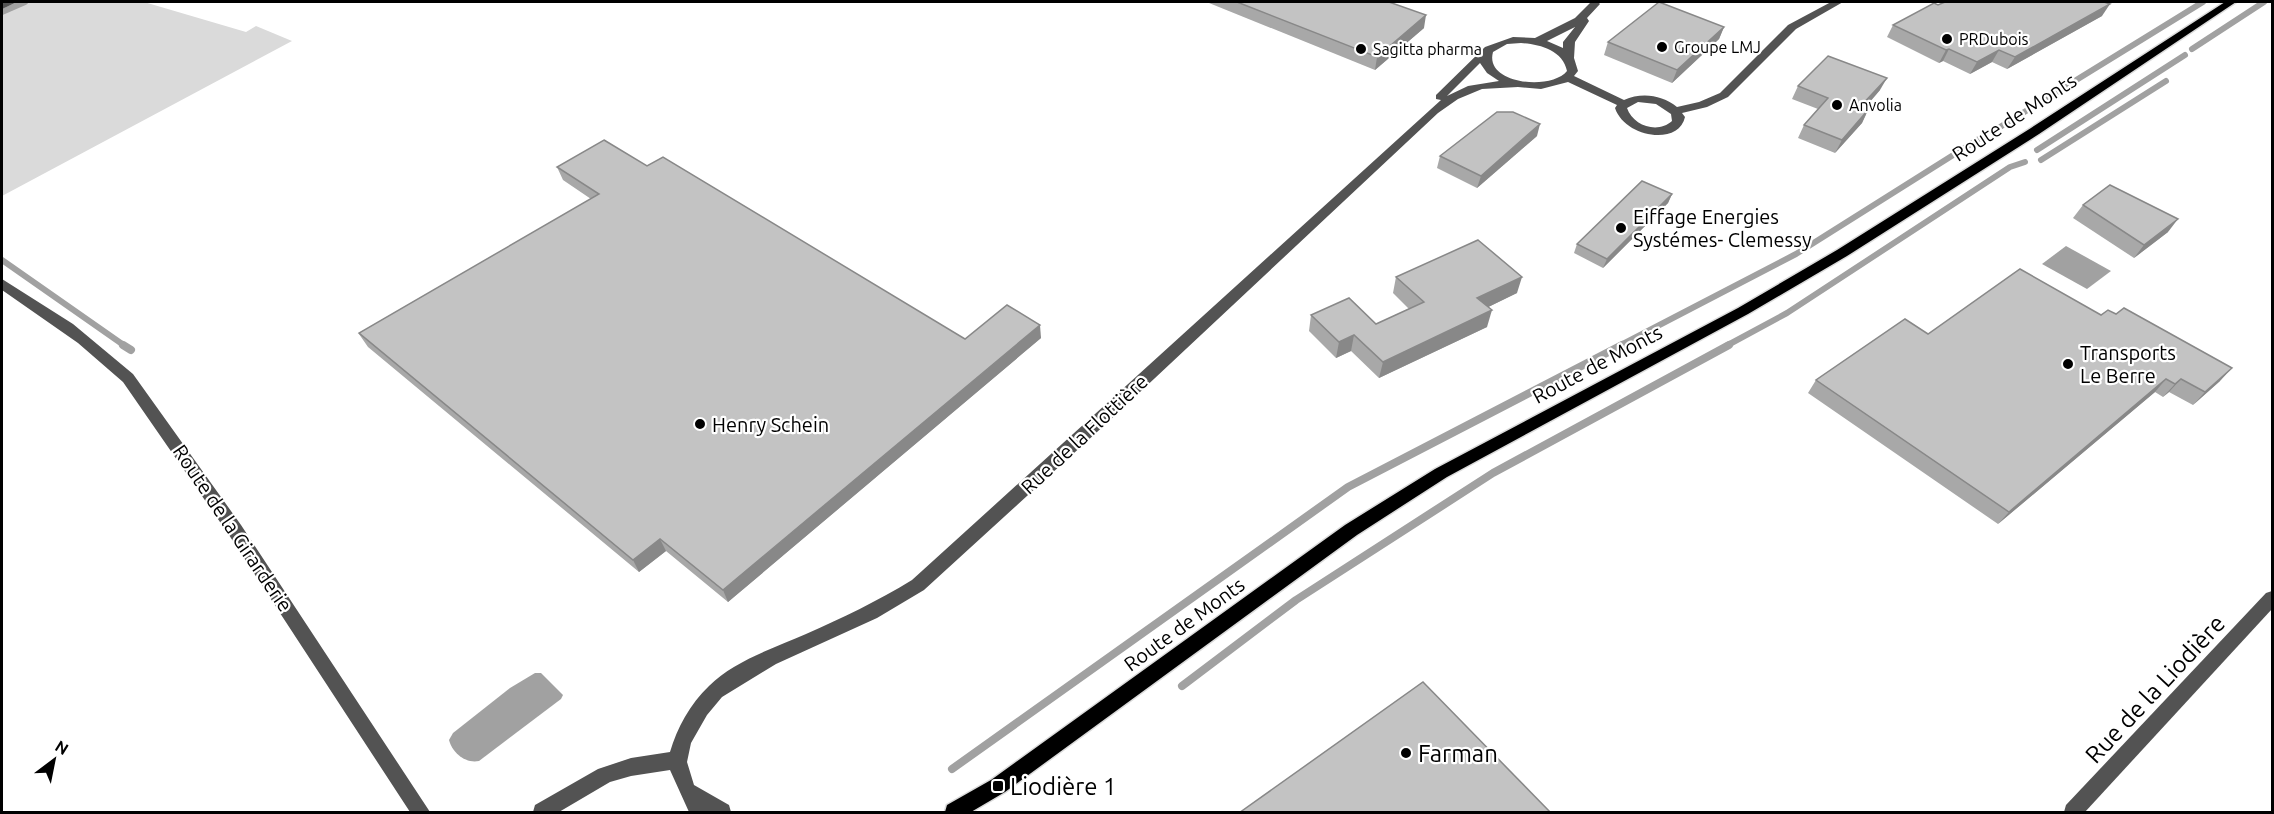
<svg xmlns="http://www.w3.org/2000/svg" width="2274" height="814" font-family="Ubuntu,sans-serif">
<rect width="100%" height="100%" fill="#fff"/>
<path fill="#dadada" d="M2 2H144L246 32 256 26 292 41 2 196Z"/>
<g fill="#a1a1a1">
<path d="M2066 246 2111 271 2087 289 2042 264Z"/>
<path d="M535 673H541L563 695 561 699 479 761C465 764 452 752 449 740L453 733 510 688Z"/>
</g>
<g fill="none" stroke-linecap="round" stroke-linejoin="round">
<g stroke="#a1a1a1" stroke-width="6">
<path d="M2 12 25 2"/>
<path d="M2192 49 2264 2"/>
<path d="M2000 127 2203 2"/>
<path d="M2037 150 2185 55"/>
<path d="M2041 160 2166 81"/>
<path d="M2 260 125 346"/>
<path d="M1619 346 1796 254 1985 135"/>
<path d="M1726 346 1787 313 2010 167 2025 162"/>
</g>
<g stroke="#a1a1a1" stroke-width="8">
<path d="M123 345 131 350"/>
<path d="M1182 686 1296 600 1493 473 1729 345"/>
<path d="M952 769 1348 487 1622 345"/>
</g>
<defs>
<path id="major" d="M2225 2H2236L2039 134 1847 256 1748 314 1447 477 1357 535 1005 792 971 812H945L947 805 991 780 1345 525 1435 469 1738 308 1837 250 2031 128Z"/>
</defs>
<use href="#major" stroke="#dbdbdb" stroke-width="3"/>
<g fill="#535353" fill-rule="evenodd">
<path d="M2 2H17L2 9Z"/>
<path d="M1591 2H1598L1600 4 1587 18 1589 21 1575 42 1574 58 1578 71 1574 76 1624 100C1642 92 1662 95 1677 107L1699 102 1720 93 1788 25 1831 2H1843L1796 29 1728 97 1707 107 1682 113 1685 117C1679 146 1625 138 1615 108L1617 105 1568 82 1541 89 1518 87 1482 89 1458 99 1438 113 1108 422 924 590 877 618 776 664 722 697 707 715 691 743 687 762 694 785 729 805 731 812H689L670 770 631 776 610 782 559 812H533L535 805 598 769 631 758 670 752C677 728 690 704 709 686 734 661 774 648 806 634 842 618 878 601 912 580L1441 100 1436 99V95L1485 47 1513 37 1535 38 1575 18ZM1575 27 1563 42V48L1547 41ZM1521 43C1539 44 1563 50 1567 71 1551 91 1484 84 1493 52L1507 44ZM1480 63 1487 73 1499 81 1468 86 1447 96ZM1638 102 1656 104 1671 114 1672 121C1658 134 1633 126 1627 108Z"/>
<path d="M2 279 73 324 133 374 241 525 430 812H410L229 535 123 382 78 343 2 290Z"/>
<path d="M2272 591V609L2085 812H2064L2066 805 2266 593Z"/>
</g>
<use href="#major" fill="#000" fill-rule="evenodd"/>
</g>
<g fill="#a8a8a8">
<path d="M1209 2H1389L1424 28 1375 70 1209 3Z"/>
<path d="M2102 16 2007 69 1992 62 1970 74 1943 61 1939 63 1887 37 1893 25Z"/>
<path d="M1724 27 1719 39 1672 83 1604 55 1608 42Z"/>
<path d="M1798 86 1880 90 1864 109 1868 110 1862 123 1835 153 1798 138 1804 125 1818 109 1792 99Z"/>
<path d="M1537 136 1477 188 1437 168 1440 156Z"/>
<path d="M647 166 965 339 1041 338 728 602 666 551 639 572 368 347 359 334 591 199 563 180 557 167Z"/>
<path d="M1672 194 1668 203 1603 268 1574 253 1577 244Z"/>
<path d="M2083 205 2168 232 2134 258 2073 218Z"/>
<path d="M1396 277 1517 293 1488 307 1487 327 1379 378 1351 351 1336 358 1309 331 1311 315 1376 324 1409 309 1393 293Z"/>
<path d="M1928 334 2220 381 2193 405 2169 392 2163 397 2155 392 1998 524 1808 393 1816 380Z"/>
</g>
<g fill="#888">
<path d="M2110 4 2102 16 2007 69 2015 57Z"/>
<path d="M1426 15 1424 28 1375 70 1377 57Z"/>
<path d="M1724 27 1719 39 1672 83 1677 70Z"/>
<path d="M1949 49 1943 61 1939 63 1946 50Z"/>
<path d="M1999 50 1992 62 1970 74 1977 62Z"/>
<path d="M1887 78 1880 90 1854 120 1860 107Z"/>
<path d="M1868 110 1862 123 1835 153 1842 140Z"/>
<path d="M1540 124 1537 136 1477 188 1481 176Z"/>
<path d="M1672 194 1668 203 1603 268 1607 259Z"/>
<path d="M2178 219 2168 232 2134 258 2144 245Z"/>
<path d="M1522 277 1517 293 1472 315 1477 298Z"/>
<path d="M1492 310 1487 327 1379 378 1383 362Z"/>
<path d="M1040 325 1041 338 728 602 723 590Z"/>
<path d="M1354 335 1351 351 1336 358 1339 342Z"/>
<path d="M2232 368 2220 381 2193 405 2205 392Z"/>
<path d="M2166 379 2155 392 1998 524 2009 512Z"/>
<path d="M2181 379 2169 392 2163 397 2175 384Z"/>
<path d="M660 539 666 551 639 572 633 560Z"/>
</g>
<g fill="#c3c3c3" stroke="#888" stroke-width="1.5">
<path d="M1237 2H1389L1426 15 1377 57Z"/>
<path d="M1659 2 1724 27 1677 70 1608 42Z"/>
<path d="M1945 2H2104L2110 4 2015 57 1999 50 1977 62 1949 49 1946 50 1893 25 1934 3 1938 5Z"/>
<path d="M1828 56 1887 78 1860 107 1868 110 1842 140 1804 125 1828 98 1798 86Z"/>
<path d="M1497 112H1513L1540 124 1481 176 1440 156Z"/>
<path d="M604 140 647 166 663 157 965 339 1007 305 1040 325 723 590 660 539 633 560 359 333 599 194 557 167Z"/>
<path d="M1642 181 1672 194 1607 259 1577 244Z"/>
<path d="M2110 185 2178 219 2144 245 2083 205Z"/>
<path d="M1478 240 1522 277 1477 298 1492 310 1383 362 1354 335 1339 342 1311 315 1349 298 1376 324 1424 302 1396 277Z"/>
<path d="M2020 269 2101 315 2108 310 2116 314 2124 308 2232 368 2205 392 2181 379 2175 384 2166 379 2009 512 1816 380 1905 319 1928 334Z"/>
<path d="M1423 682 1551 813H1239Z"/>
</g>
<g fill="#000" stroke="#fff" stroke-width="2">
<circle cx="1947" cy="39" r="6"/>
<circle cx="1662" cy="47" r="6"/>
<circle cx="1361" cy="49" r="6"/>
<circle cx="1837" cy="105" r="6"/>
<circle cx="1621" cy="228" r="6"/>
<circle cx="2068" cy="364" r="6"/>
<circle cx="700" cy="424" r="6"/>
<circle cx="1406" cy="753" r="6"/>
<rect x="992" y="780" width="12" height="12" rx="3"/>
</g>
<g text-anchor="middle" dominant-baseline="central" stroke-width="4.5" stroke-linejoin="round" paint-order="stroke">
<g font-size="16" fill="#000" stroke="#fff" text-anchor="start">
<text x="1959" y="39">PRDubois</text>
<text x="1674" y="47">Groupe LMJ</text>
<text x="1373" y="49">Sagitta pharma</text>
<text x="1849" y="105">Anvolia</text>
</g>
<g font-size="20" fill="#000" stroke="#fff">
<text transform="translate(2014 117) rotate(-33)">Route de Monts</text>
<text transform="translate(1597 364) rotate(-28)">Route de Monts</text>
<text transform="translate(1084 434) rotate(-43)">Rue de la Flottière</text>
<text transform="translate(233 528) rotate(56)">Route de la Girarderie</text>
<text transform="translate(1184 624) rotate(-36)">Route de Monts</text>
</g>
<g font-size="20" fill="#000" stroke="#fff" text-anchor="start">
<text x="1633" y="216">Eiffage Energies<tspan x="1633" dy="23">Systémes- Clemessy</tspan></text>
<text x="2080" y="352">Transports<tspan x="2080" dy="23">Le Berre</tspan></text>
<text x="712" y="424">Henry Schein</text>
</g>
<g font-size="24" fill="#000" stroke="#fff">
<text transform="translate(2155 689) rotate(-47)">Rue de la Liodière</text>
</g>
<g font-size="24" fill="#000" stroke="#fff" text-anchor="start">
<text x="1418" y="753">Farman</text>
<text x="1010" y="786">Liodière 1</text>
</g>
</g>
<rect width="2274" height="814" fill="none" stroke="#000000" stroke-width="6"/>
<g transform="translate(54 760) rotate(32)" stroke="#ffffff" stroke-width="4.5" paint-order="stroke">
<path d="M0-4.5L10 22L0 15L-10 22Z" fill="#000000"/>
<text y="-9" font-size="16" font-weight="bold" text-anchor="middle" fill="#000000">N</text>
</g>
</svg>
